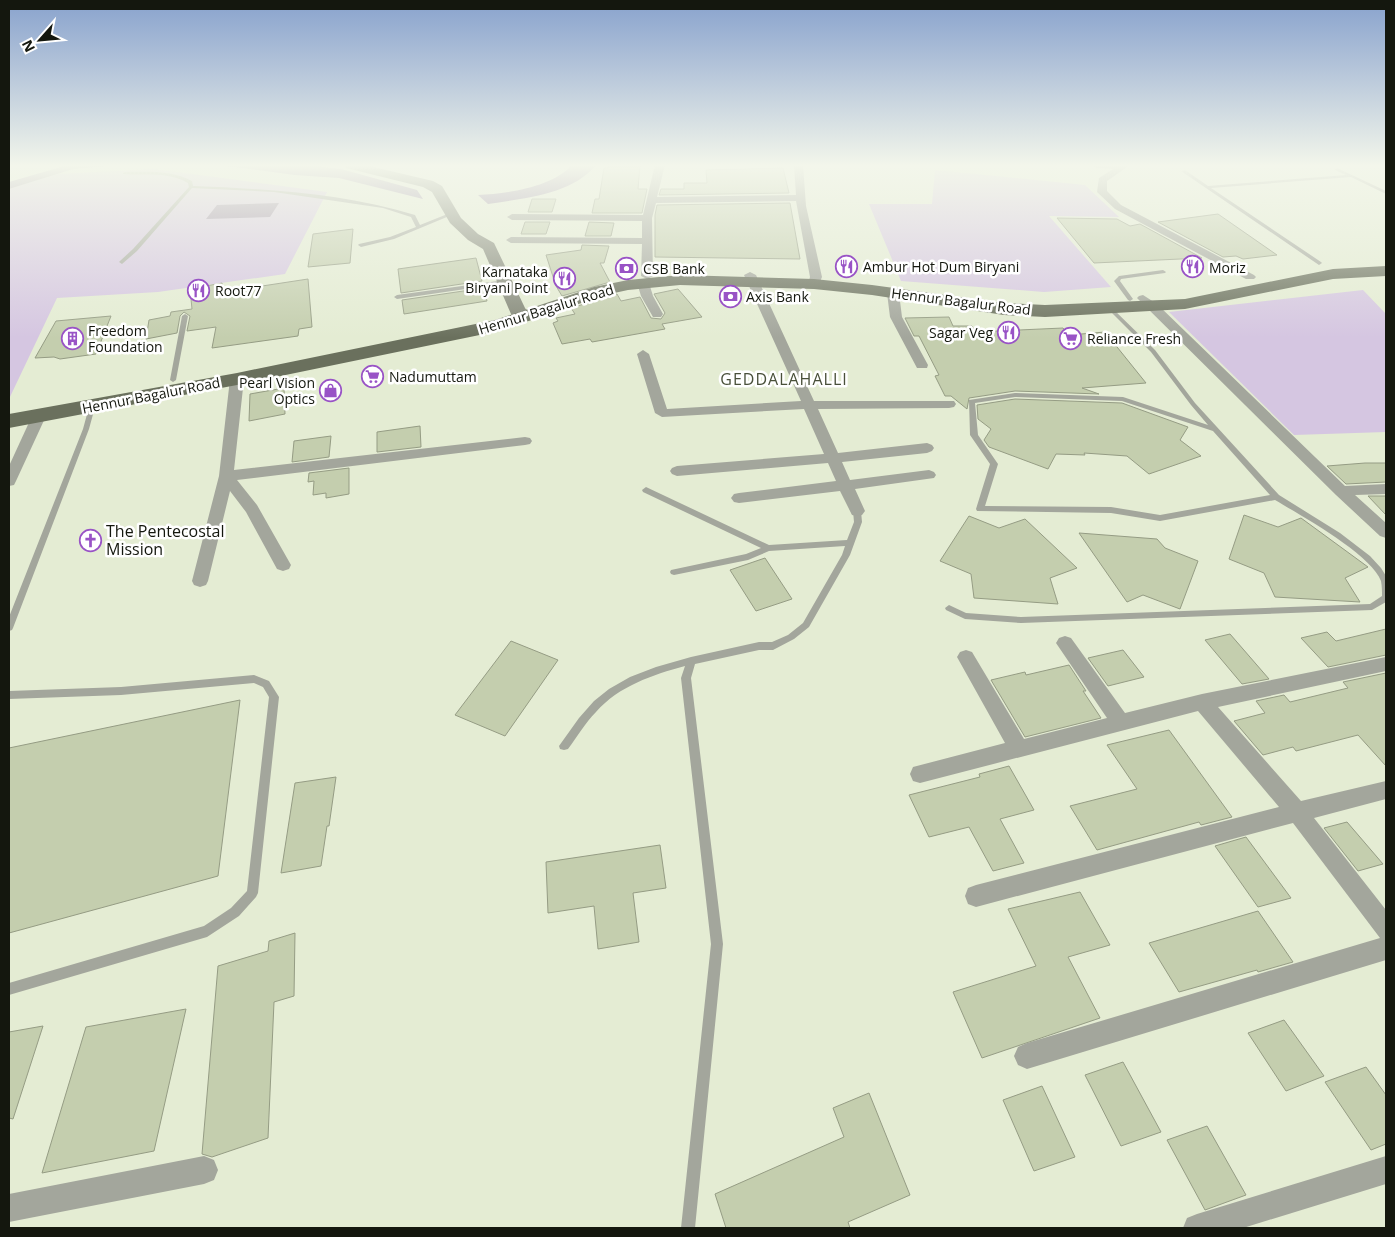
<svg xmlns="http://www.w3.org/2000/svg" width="1395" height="1237" font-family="'Open Sans',sans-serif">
<rect width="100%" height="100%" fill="#e4ecd3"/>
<g fill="#d5c6e1">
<path d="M154 169 327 192 285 274 158 292 57 298 9 399V189L57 174Z"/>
<path d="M935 170 1085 185 1119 217 1049 216 1111 287 1044 292 901 281 869 204H932Z"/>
<path d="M1363 290 1386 314V432L1294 435 1169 312Z"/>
</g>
<g fill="#9888a4">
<path d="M68 165H117L73 169 9 189V182Z"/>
<path d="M219 165H302L341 169 417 190 423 199 339 178 295 175Z"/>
<path d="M572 165H596C571 195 525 198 488 204L478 195C506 194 553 187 572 165Z"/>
<path d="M279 203 270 217 206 219 217 205Z"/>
</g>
<g fill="#c4ceae" stroke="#959c84">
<path d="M609 165H640L638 189H647L642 213H592L595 199H599L604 168H608Z"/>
<path d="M783 168 789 193 659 195 661 189H684V183H707L706 170Z"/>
<path d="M532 199H556L552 212H528Z"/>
<path d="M790 203 800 259 655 257V215L657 205Z"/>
<path d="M1218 214 1277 255 1243 259 1236 256 1223 257 1158 222Z"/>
<path d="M1057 218 1117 219 1130 226 1140 224 1202 258 1094 263Z"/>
<path d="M525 222H550L546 234H521Z"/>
<path d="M589 222 614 223 611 236H585Z"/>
<path d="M353 229 350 263 308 267 313 234Z"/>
<path d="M582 245 609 246 604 263H600L610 282 562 296 556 286 546 255 581 250Z"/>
<path d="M476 258 482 281 401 293 398 269Z"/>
<path d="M308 279 312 327 299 329 298 336 212 348 216 327 187 331 190 316 184 312 180 316 177 333 146 339 149 320 170 316 171 312 192 309 190 289 222 283 223 292Z"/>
<path d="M484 288 487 301 404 314 402 300Z"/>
<path d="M678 289 702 317 662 324 665 329 592 342 590 339 562 344 553 323 558 321 556 318 575 314 571 308 617 294 621 301 640 297 651 318 661 319 665 313 654 294Z"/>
<path d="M111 316 96 354 60 359 54 357 35 358 56 321Z"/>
<path d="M949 317 953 326H972L975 332 1063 328 1069 335 1105 332 1146 383 1082 388 1099 394 1015 391 969 398 967 409 951 396H945L935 376 939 375 919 336H914L905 318Z"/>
<path d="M284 388 285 414 249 421 250 394Z"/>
<path d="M1015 399 1122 403 1188 427 1180 440 1201 456 1149 474 1127 456 1084 453 1085 455 1056 454 1048 469 989 447 984 440 991 429 978 419 977 405Z"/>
<path d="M420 426 421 447 377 452V432Z"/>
<path d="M331 436 329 457 292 462 294 441Z"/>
<path d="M1365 463H1386V482L1346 484 1327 466Z"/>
<path d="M349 468V494L326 498V493L313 495 314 481 308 482 309 473Z"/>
<path d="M1368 496H1386V515Z"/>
<path d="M1244 515 1278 527 1301 518 1368 567 1345 578 1360 602 1275 597 1264 573 1229 559Z"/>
<path d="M969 516 999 528 1025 519 1077 568 1050 578 1058 604 974 598 971 574 940 561Z"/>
<path d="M1079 533 1157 539 1165 548 1198 561 1180 609 1143 595 1127 602Z"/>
<path d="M765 558 792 599 756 611 730 570Z"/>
<path d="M1386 629V655L1328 667 1301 638 1327 632 1336 641Z"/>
<path d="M1230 634 1269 679 1242 684 1205 640Z"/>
<path d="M511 641 558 660 505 736 455 715Z"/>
<path d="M1123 650 1144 677 1108 686 1088 658Z"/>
<path d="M1069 665 1086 691H1083L1101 718 1025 737 991 680 1025 672 1026 675Z"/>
<path d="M1386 673V766L1358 735 1296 751 1293 747 1263 755 1234 721 1265 713 1256 701 1284 695 1290 702 1348 688 1343 682Z"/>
<path d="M240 700 218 876 9 933V748Z"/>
<path d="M1169 730 1232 817 1201 825 1199 822 1097 850 1070 806 1137 789 1107 745Z"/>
<path d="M1009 766 1034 810 1000 819 1024 863 993 871 969 827 929 837 909 795 980 777 979 774Z"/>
<path d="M336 777 329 826H327L321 866 281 873 295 783Z"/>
<path d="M1347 822 1383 864 1358 871 1324 828Z"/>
<path d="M1246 837 1291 898 1258 907 1215 846Z"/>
<path d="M660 845 666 888 633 893 639 942 598 949 594 906 548 913 546 862Z"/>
<path d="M1080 892 1110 945 1068 957 1100 1018 982 1058 953 992 1036 966 1008 909Z"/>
<path d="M1258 911 1293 962 1258 972 1257 970 1179 992 1149 943Z"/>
<path d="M295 933 294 996 274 1002 268 1138 212 1157 202 1154 218 966 268 951 269 941Z"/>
<path d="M186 1009 154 1151 42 1173 86 1027Z"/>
<path d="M1284 1020 1324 1076 1286 1091 1248 1033Z"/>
<path d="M43 1026 13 1119 9 1118V1032Z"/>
<path d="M1123 1062 1161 1132 1121 1146 1085 1075Z"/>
<path d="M1366 1067 1386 1095V1144L1371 1150 1325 1082Z"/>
<path d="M1042 1086 1075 1157 1034 1171 1003 1100Z"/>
<path d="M869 1093 910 1195 848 1222 850 1228H726L715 1194 844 1137 833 1108Z"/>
<path d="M1207 1126 1246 1195 1205 1210 1167 1140Z"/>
</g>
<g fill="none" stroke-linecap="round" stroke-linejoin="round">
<g fill="#a3a69c" fill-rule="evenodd">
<path d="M1337 168 1386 191V194L1351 177 1211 188 1321 262 1322 263 1319 265 1181 171 1185 170 1208 186 1346 175 1335 170V169Z"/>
<path d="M125 172C148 172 171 170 192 181L193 186C267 189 344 193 415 215L420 225 450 213 454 214 394 239 361 247 358 245 359 244 390 237 416 227 411 217 383 208 274 192 192 188 137 251 122 264 119 262 120 261 133 249 189 187 188 183C167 171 145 176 123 174V173Z"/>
<path d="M1163 270 1166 272 1165 273 1121 279 1120 281 1133 299 1130 301 1128 300 1114 281 1119 276Z"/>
<path d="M505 280 508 282 507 283 397 299 394 297 397 295Z"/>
<path d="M1110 306 1155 350 1195 403 1279 495 1340 533 1370 556 1381 568 1386 576V602L1372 610 1021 623 965 619 946 610 945 608 949 605 966 613 1021 617 1370 604 1382 596C1382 592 1382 586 1381 581 1371 554 1300 515 1275 500L1160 521 1111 513 977 511 976 509 990 464 970 435 969 400 1015 393 1123 397 1208 425 1191 405 1151 352 1108 309V307ZM1015 397 1122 401 1213 431 1270 495 1160 515 1111 507 985 506 998 464 978 435 975 403Z"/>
<path d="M185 314 188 316 176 380 173 382 170 380 182 316Z"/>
<path d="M92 405 95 407 89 429 13 628 12 630 9 631V617L83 429 89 407Z"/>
<path d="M646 487 769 545 847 540 854 522 853 511 857 508 861 511 862 522 850 555 809 627 794 639 773 650H759L695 664 691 678 723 944 695 1228H681L711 944 681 678 685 666C652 675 619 686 596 712 585 723 577 737 568 749L564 750 560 749 559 746 579 718 594 701 609 689 630 677 656 667 691 657 759 642H772L788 635 803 623 842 555 845 546 769 551 748 560 674 575 671 574 670 572 671 570 746 554 761 548 643 492 642 490Z"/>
<path d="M254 675 269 681 279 697 258 893 256 897 239 916 207 937 9 995V983L204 926 231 908 247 891 269 697 263 687 254 683 121 695 9 699V691L121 687Z"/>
</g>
<g fill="#a3a69c" fill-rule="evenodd">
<path d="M655 165H665L657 197 796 195 794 165H803L806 206 822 277 818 286H810L808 284 810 277 796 201 656 203 652 218 653 276 647 279 641 276 642 244 511 243 506 240 511 237 642 238V221L512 220 507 217 512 214 643 215Z"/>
<path d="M1092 165H1130L1107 181V191L1121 205 1254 275 1256 277 1254 279H1246L1115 209 1097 192 1099 178 1113 169 1097 168Z"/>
<path d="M750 272 756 275 814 401H954L956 404 954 407 949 408 818 409 838 453 927 443 932 445 934 448 932 451 927 453 842 462 850 480 929 470 934 472 936 475 934 478 855 489 865 511 862 515 857 516 852 515 840 491 739 503 734 502 731 498 734 494 739 493 836 481 828 463 677 476 672 474 670 471 672 468 677 466 824 454 804 409 662 417 655 413 637 354 643 350 649 354 667 409 801 401 744 275Z"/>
<path d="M643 280 649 283 653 296 663 314 661 317H653L641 296 637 283Z"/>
<path d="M893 290 899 293 902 317 928 365 927 368H917L890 317 887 293Z"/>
<path d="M1143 295 1157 304 1345 486 1386 484V494L1355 495 1386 523V538L1380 536 1336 495 1139 300 1137 298 1139 296Z"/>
<path d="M237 375 244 379 234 470 525 437 530 438 532 441 530 444 525 445 237 480 257 505 291 565 289 569 283 571 277 569 246 512 230 491 208 581 206 585 200 587 194 585 192 581 219 476 230 379Z"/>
<path d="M39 412 46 416 16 481 14 485 9 486V466L32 416Z"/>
<path d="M1065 636 1071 638 1125 713 1202 694 1386 657V671L1218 707 1301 801 1386 781V799L1314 818 1386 910V960L1027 1069 1018 1065 1014 1056 1018 1047 1027 1043 1380 938 1293 823 976 907 968 904 965 896 968 888 976 885 1279 807 1198 711 920 783 913 781 910 774 913 767 1005 743 957 657 960 652 966 650 972 652 1024 739 1107 718 1056 643 1059 638Z"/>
<path d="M204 1156 214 1160 218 1170 214 1180 204 1184 9 1222V1194Z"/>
<path d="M1386 1156V1184L1243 1228H1183L1187 1218 1197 1214Z"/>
</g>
<path fill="#828677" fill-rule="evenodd" d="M345 165H365L433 181 442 186 461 218 478 234 494 243 525 308 531 317 529 321H517L511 314 483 249 468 240 450 223 432 192 423 187 346 168Z"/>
<path fill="#6a705d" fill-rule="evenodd" d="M1386 266V276L1333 279 1185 309 1045 317 1004 315 872 295 814 289 680 285 628 290 605 295 499 331 237 385 9 428V414L237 373 495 320 594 287 628 280 680 275 814 279 872 285 1004 303 1045 305 1185 299 1333 269Z"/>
</g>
<linearGradient id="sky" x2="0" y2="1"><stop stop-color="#88a2cd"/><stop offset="0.49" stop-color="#f3f6eb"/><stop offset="1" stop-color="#f3f6eb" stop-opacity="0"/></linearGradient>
<rect width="1395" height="338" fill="url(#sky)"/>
<defs>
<symbol id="restaurant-ring" viewBox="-11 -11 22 22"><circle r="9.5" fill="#fff" stroke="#9953c6" stroke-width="1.5"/><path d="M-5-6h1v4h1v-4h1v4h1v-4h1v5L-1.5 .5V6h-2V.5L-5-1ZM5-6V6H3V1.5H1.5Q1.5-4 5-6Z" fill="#9953c6"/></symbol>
<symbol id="bank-ring" viewBox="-11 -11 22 22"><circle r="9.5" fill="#fff" stroke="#9953c6" stroke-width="1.5"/><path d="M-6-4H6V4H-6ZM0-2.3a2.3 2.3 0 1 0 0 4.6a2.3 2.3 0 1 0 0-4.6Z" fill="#9953c6"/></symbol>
<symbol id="building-ring" viewBox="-11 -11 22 22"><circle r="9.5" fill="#fff" stroke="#9953c6" stroke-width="1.5"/><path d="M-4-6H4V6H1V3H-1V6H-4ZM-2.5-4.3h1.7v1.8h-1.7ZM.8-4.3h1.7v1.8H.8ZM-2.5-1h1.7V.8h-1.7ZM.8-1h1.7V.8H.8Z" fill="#9953c6"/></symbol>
<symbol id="supermarket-ring" viewBox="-11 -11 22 22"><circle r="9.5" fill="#fff" stroke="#9953c6" stroke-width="1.5"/><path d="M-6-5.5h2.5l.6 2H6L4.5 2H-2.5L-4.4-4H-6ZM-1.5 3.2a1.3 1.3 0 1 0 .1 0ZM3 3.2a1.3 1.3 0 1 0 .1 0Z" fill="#9953c6"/></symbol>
<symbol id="shop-ring" viewBox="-11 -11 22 22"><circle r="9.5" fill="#fff" stroke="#9953c6" stroke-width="1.5"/><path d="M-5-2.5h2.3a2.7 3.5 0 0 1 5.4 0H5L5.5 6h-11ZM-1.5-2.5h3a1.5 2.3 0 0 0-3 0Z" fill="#9953c6"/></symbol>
<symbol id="church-ring" viewBox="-11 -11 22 22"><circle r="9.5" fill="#fff" stroke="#9953c6" stroke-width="1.5"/><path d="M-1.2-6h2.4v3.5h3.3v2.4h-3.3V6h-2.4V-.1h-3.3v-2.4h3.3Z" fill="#9953c6"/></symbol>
</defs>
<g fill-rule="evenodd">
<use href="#restaurant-ring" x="834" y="254" width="25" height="25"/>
<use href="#restaurant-ring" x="1180" y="254" width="25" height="25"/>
<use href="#bank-ring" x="614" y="256" width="25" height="25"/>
<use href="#restaurant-ring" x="552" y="266" width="25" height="25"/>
<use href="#restaurant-ring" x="186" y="278" width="25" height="25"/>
<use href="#bank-ring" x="718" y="284" width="25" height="25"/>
<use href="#restaurant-ring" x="996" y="320" width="25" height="25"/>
<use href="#building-ring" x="60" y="326" width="25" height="25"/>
<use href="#supermarket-ring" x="1058" y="326" width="25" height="25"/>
<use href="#supermarket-ring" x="360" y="364" width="25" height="25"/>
<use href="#shop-ring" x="318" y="378" width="25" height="25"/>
<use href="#church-ring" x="78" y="528" width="25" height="25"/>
</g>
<g text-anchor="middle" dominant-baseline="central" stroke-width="5" stroke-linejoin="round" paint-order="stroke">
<g font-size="14" fill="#14170e" stroke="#fff" text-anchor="start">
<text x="863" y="266">Ambur Hot Dum Biryani</text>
<text x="1209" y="267">Moriz</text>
<text x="643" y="268">CSB Bank</text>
<text x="548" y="271" text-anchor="end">Karnataka<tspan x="548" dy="16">Biryani Point</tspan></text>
<text x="215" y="290">Root77</text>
<text x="746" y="296">Axis Bank</text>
<text x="88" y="330">Freedom<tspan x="88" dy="16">Foundation</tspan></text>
<text x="993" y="332" text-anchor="end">Sagar Veg</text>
<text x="1087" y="338">Reliance Fresh</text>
<text x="389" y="376">Nadumuttam</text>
<text x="315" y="382" text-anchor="end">Pearl Vision<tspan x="315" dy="16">Optics</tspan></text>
</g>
<g font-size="14" fill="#14170e" stroke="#fff">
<text transform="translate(961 301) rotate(7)">Hennur Bagalur Road</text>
<text transform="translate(546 309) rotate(-17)">Hennur Bagalur Road</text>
<text transform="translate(151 395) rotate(-11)">Hennur Bagalur Road</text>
</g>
<g font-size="16" letter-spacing="1" fill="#49503a" stroke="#fff">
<text x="784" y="379">GEDDALAHALLI</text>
</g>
<g font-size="16" fill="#14170e" stroke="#fff" text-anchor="start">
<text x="106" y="531">The Pentecostal<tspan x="106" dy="18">Mission</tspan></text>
</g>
</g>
<rect width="1395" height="1237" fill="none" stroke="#14170e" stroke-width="20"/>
<g transform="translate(40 40) rotate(243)" stroke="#ffffff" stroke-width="4" paint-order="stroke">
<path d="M0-4L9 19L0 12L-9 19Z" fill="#14170e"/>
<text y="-8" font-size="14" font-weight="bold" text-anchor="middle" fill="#14170e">N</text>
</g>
</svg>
